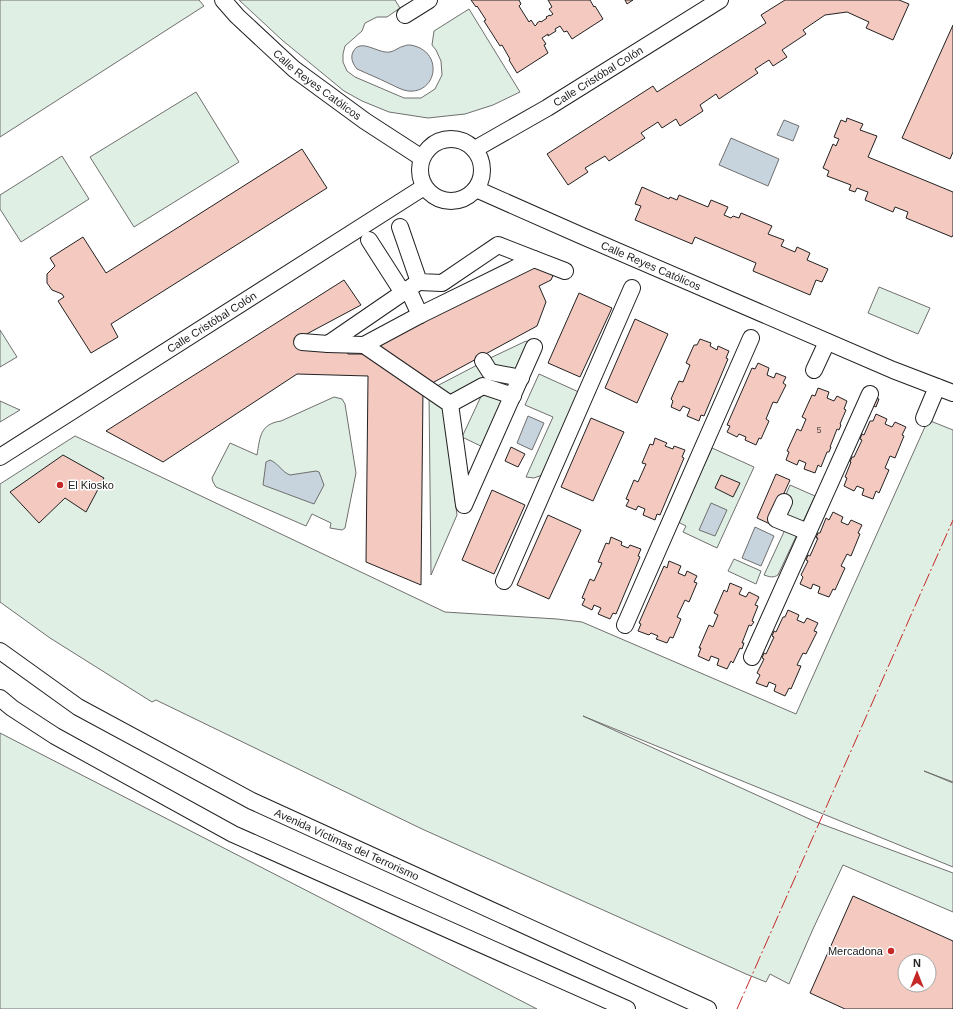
<svg xmlns="http://www.w3.org/2000/svg" width="953" height="1009" font-family="Helvetica,sans-serif">
<rect width="100%" height="100%" fill="#fff"/>
<g fill="#e0efe3" stroke="#6f6f6f">
<path d="M0 0H199L204 6 0 137Z"/>
<path d="M239 0H395L400 8 387 17H377L365 23 362 31 345 46 343 54V62L347 71 355 77 404 98H421L435 89 442 75 441 61 436 50 432 45 434 31 469 9 520 92 493 105 465 114 428 118 389 112 362 101 344 91 282 40Z"/>
<path d="M196 92 239 162 134 227 90 157Z"/>
<path d="M62 156 89 199 21 242 0 209V195Z"/>
<path d="M879 287 930 308 918 334 868 313Z"/>
<path d="M0 330 17 357 0 367Z"/>
<path d="M526 341 532 344 519 376 491 370 486 360Z"/>
<path d="M481 363 518 380 513 388 453 399 435 387Z"/>
<path d="M539 374 581 393 542 475 534 478 526 477 553 417 525 405Z"/>
<path d="M484 390 508 400 487 449 462 437Z"/>
<path d="M429 393 443 405 457 515 431 575Z"/>
<path d="M334 397 342 399 345 404 356 473 345 528 342 530 330 528 331 523 312 514 306 526 216 487 213 482 212 478 230 443 257 455C260 437 260 424 281 421Z"/>
<path d="M0 401 20 410 0 422Z"/>
<path d="M928 420 953 430V782L924 771 953 783V867L583 716 816 822 953 873V912L843 865 813 929 789 984 770 974 766 982 746 974 422 829 156 700 152 702 50 638 0 602V484L75 436 445 612 557 619 582 622 796 714Z"/>
<path d="M712 448 754 467 717 548 683 532 686 526 678 522Z"/>
<path d="M790 485 815 496 778 575C773 578 770 577 764 575L789 521 779 516 784 499Z"/>
<path d="M734 559 761 571 756 584 728 571Z"/>
<path d="M0 733 537 1009H0Z"/>
</g>
<g fill="#c7d3dd" stroke="#6f6f6f">
<path d="M410 45C444 50 438 94 408 91 401 90 395 86 388 83 378 78 368 74 357 69 353 64 350 58 353 52 360 37 378 54 390 52 395 51 399 47 404 46 406 45 408 45 410 45Z"/>
<path d="M784 120 799 126 793 141 777 135Z"/>
<path d="M731 138 779 159 768 186 719 165Z"/>
<path d="M528 416 544 423 532 450 517 443Z"/>
<path d="M270 460C278 463 282 472 290 475L316 471 319 472 324 485 314 504 263 485 266 462Z"/>
<path d="M711 503 727 510 715 536 699 530Z"/>
<path d="M755 527 774 536 761 566 742 558Z"/>
</g>
<g fill="#f3c9c0" stroke="#222" fill-rule="evenodd">
<path d="M471 0H519L521 4 519 6 529 22 531 20 535 26 537 24V23L540 21 541 22 547 18 546 17 550 15V16L553 14 549 9 552 7 548 0H590L594 7 595 6 603 19 572 39 567 31 564 32 560 26 555 29 556 31 548 36V34L542 38 546 44 544 45 548 53 517 73 509 60 510 59 502 45 500 46 484 21 486 20 477 6 476 7Z"/>
<path d="M625 0H633L627 4Z"/>
<path d="M785 0H899L909 4 893 40 866 28 869 22 847 12 825 15 803 30 806 34 782 50 787 57 773 66 769 60 755 69 758 73 719 99 716 94 700 105 703 111 680 126 676 119 662 128 658 122 641 133 645 138 609 161 605 156 585 168 588 172 568 185 547 154 653 86 657 92 766 23 761 15Z"/>
<path d="M953 25V152L950 159 902 138Z"/>
<path d="M847 118 863 124 860 130 877 136 868 157 953 192V235L952 237 906 218 908 212 895 207 893 212 865 200 868 192 857 188 855 192 849 190 851 185 827 176 829 171 823 168 833 144 836 146 839 139 834 137 841 120 846 122Z"/>
<path d="M302 149 327 188 111 324 118 337 91 353 58 301 64 297 62 294 52 290 47 283V274L55 266 50 258 83 237 106 273Z"/>
<path d="M642 187 669 199 670 197 677 200 679 195 708 207 711 200 728 207 724 215 731 218 733 216 739 218 741 213 772 226 768 234 784 240 781 246 795 252 797 247 810 253 807 260 828 269 822 282 816 280 810 295 753 271 756 263 695 237 692 244 635 220 641 206 635 204Z"/>
<path d="M536 263 555 271 551 280 539 286 546 302 537 326 423 388 421 585 366 562 368 376 297 374 163 462 106 431 344 280 361 305 301 337 345 349 348 354H363Z"/>
<path d="M579 293 612 308 580 377 548 363Z"/>
<path d="M635 319 668 334 637 403 605 388Z"/>
<path d="M700 339 711 343 710 346 717 350 718 346 729 351 726 358 728 359 704 416 701 415 699 421 687 416 690 409 683 406 680 411 671 407 673 401 671 399 679 381 683 382 690 365 686 363 694 345H697Z"/>
<path d="M758 363 769 368 767 375 774 378 776 373 786 377 783 383 786 385 777 403 773 402 766 419 769 421 761 439 759 438 756 445 745 440 746 437 739 434 737 437 727 432 730 426 727 425 752 368 755 369Z"/>
<path d="M818 388 829 392 827 398 834 401 837 396 847 401 844 409 846 410 840 424 841 425 839 430 837 429 830 447H831L829 452H827L821 467 818 465 815 473 804 469 806 463 799 460 797 465 786 460 789 452 787 451 797 429 801 431 806 419 802 417 812 395 815 396Z"/>
<path d="M874 397 879 399 876 407 870 404Z"/>
<path d="M876 414 887 419 885 424 892 427 895 422 906 427 902 435 904 436 895 458 890 456 885 468 889 470 879 493 876 491 873 499 862 495 864 489 857 486 854 491 844 486 847 478 845 477 851 462H850L852 457H854L862 440 860 439 862 434 864 435 870 421H873Z"/>
<path d="M591 418 624 432 593 501 561 487Z"/>
<path d="M655 438 667 443 665 446 673 449 674 446 685 450 682 457 684 458 660 515 657 514 655 520 643 515 645 509 638 506 636 510 626 506 629 500 626 499 634 480 638 482 646 464 642 463 650 444 653 445Z"/>
<path d="M511 447 525 454 518 467 505 461Z"/>
<path d="M63 455 104 478 86 512 65 498 39 523 10 492Z"/>
<path d="M776 474 790 480 770 524 757 518Z"/>
<path d="M721 475 740 483 733 497 715 488Z"/>
<path d="M492 490 525 505 494 574 462 560Z"/>
<path d="M833 512 843 517 841 522 848 525 851 520 862 525 858 533 860 534 851 556 847 554 841 566 845 568 835 590 833 589 829 597 818 593 820 587 813 584 811 589 800 584 803 577 801 575 808 561 806 560 808 555 810 556 818 538H816L818 533H820L826 518 829 520Z"/>
<path d="M548 515 581 530 549 599 517 585Z"/>
<path d="M611 537 622 542 621 545 628 548 630 545 641 549 638 556 640 557 616 614 613 613 610 619 598 614 601 608 594 605 592 610 582 605 585 599 582 598 590 579 594 581 602 563 598 562 606 543 609 544Z"/>
<path d="M669 561 681 566 678 573 685 576 687 571 697 576 694 582 697 583 689 602 685 600 677 617 681 619 673 638 670 637 667 643 656 639 658 636 651 633 649 635 638 631 641 624 639 623 664 566 667 568Z"/>
<path d="M730 583 742 588 739 594 746 597 749 592 759 597 755 605 758 606 752 621 754 622 751 626 749 625 742 643H744L742 649 740 648 733 663 731 661 727 669 717 665 719 659 711 656 709 661 698 656 701 648H699L709 625 713 627 718 615 714 613 724 590 727 592Z"/>
<path d="M788 610 799 615 797 620 804 623 807 618 818 623 814 631 817 632 806 654 803 653 797 665 801 666 791 689 789 688 785 696 774 691 776 685 769 682 767 687 756 683 760 675 757 673 764 659 762 658 764 653 766 654 774 637 772 636 774 631 776 632 783 617H785Z"/>
<path d="M853 896 953 941V1009H845L810 993ZM905 961H929V985H905Z"/>
</g>
<g fill="none" stroke-linecap="round" stroke-linejoin="round">
<defs>
<g id="street">
<path id="s1" d="M223 0 237 16 294 69 365 121 422 158"/>
<path d="M405 15 429 0"/>
<circle cx="451" cy="170" r="31"/>
<path id="s2" d="M475 149 547 108 720 0"/>
<path id="s3" d="M476 189 580 235 893 370 953 393"/>
<path d="M400 227 419 282 442 283 498 245 565 271"/>
<path d="M369 240 403 293"/>
<path d="M408 289 420 315 534 259"/>
<path d="M302 342 328 344 417 283"/>
<path d="M328 344 364 345 420 315"/>
<path d="M364 345 450 404 464 505 534 347"/>
<path d="M483 361 490 372 521 378"/>
<path d="M814 370 827 342"/>
<path d="M450 404 483 386 513 396"/>
<path d="M924 418 937 387"/>
<path id="s4" d="M0 457 424 187"/>
<path d="M784 502 776 519 808 532"/>
<path d="M504 581 632 288"/>
<path d="M625 625 751 338"/>
<path id="s5" d="M0 651 78 707 252 801 708 1009"/>
<path d="M752 657 870 394"/>
<path d="M0 698 12 708 55 736 233 834 627 1009"/>
</g>
</defs>
<use href="#street" stroke="#222" stroke-width="18"/>
<use href="#street" stroke="#fff" stroke-width="16"/>
<path stroke="#c62828" stroke-width="1" stroke-dasharray="14 3 2 3" stroke-linecap="butt" d="M737 1009 953 520"/>
</g>
<g fill="#c62828" stroke="#fff" stroke-width="1.5">
<circle cx="60" cy="485" r="4"/>
<circle cx="891" cy="951" r="4"/>
</g>
<g text-anchor="middle" dominant-baseline="central" stroke-width="3" stroke-linejoin="round" paint-order="stroke">
<g font-size="9" fill="#564c4a">
<text x="819" y="430">5</text>
</g>
<g font-size="11" fill="#222" stroke="#fff">
<text stroke="none"><textPath href="#s2" startOffset="143">Calle Cristóbal Colón</textPath></text>
<text stroke="none"><textPath href="#s1" startOffset="127">Calle Reyes Católicos</textPath></text>
<text stroke="none"><textPath href="#s3" startOffset="191">Calle Reyes Católicos</textPath></text>
<text stroke="none"><textPath href="#s4" startOffset="251">Calle Cristóbal Colón</textPath></text>
<text stroke="none"><textPath href="#s5" startOffset="398">Avenida Víctimas del Terrorismo</textPath></text>
</g>
<g font-size="11" fill="#222" stroke="#fff" text-anchor="start">
<text x="68" y="485">El Kiosko</text>
<text x="883" y="951" text-anchor="end">Mercadona</text>
</g>
</g>
<g transform="translate(917 973)"><circle r="19" fill="#ffffff" stroke="#a7a7a7"/>
<path d="M0-3L7 15L0 10L-7 15Z" fill="#c62828"/>
<text y="-6" font-size="11" font-weight="bold" text-anchor="middle" fill="#222222">N</text>
</g>
</svg>
